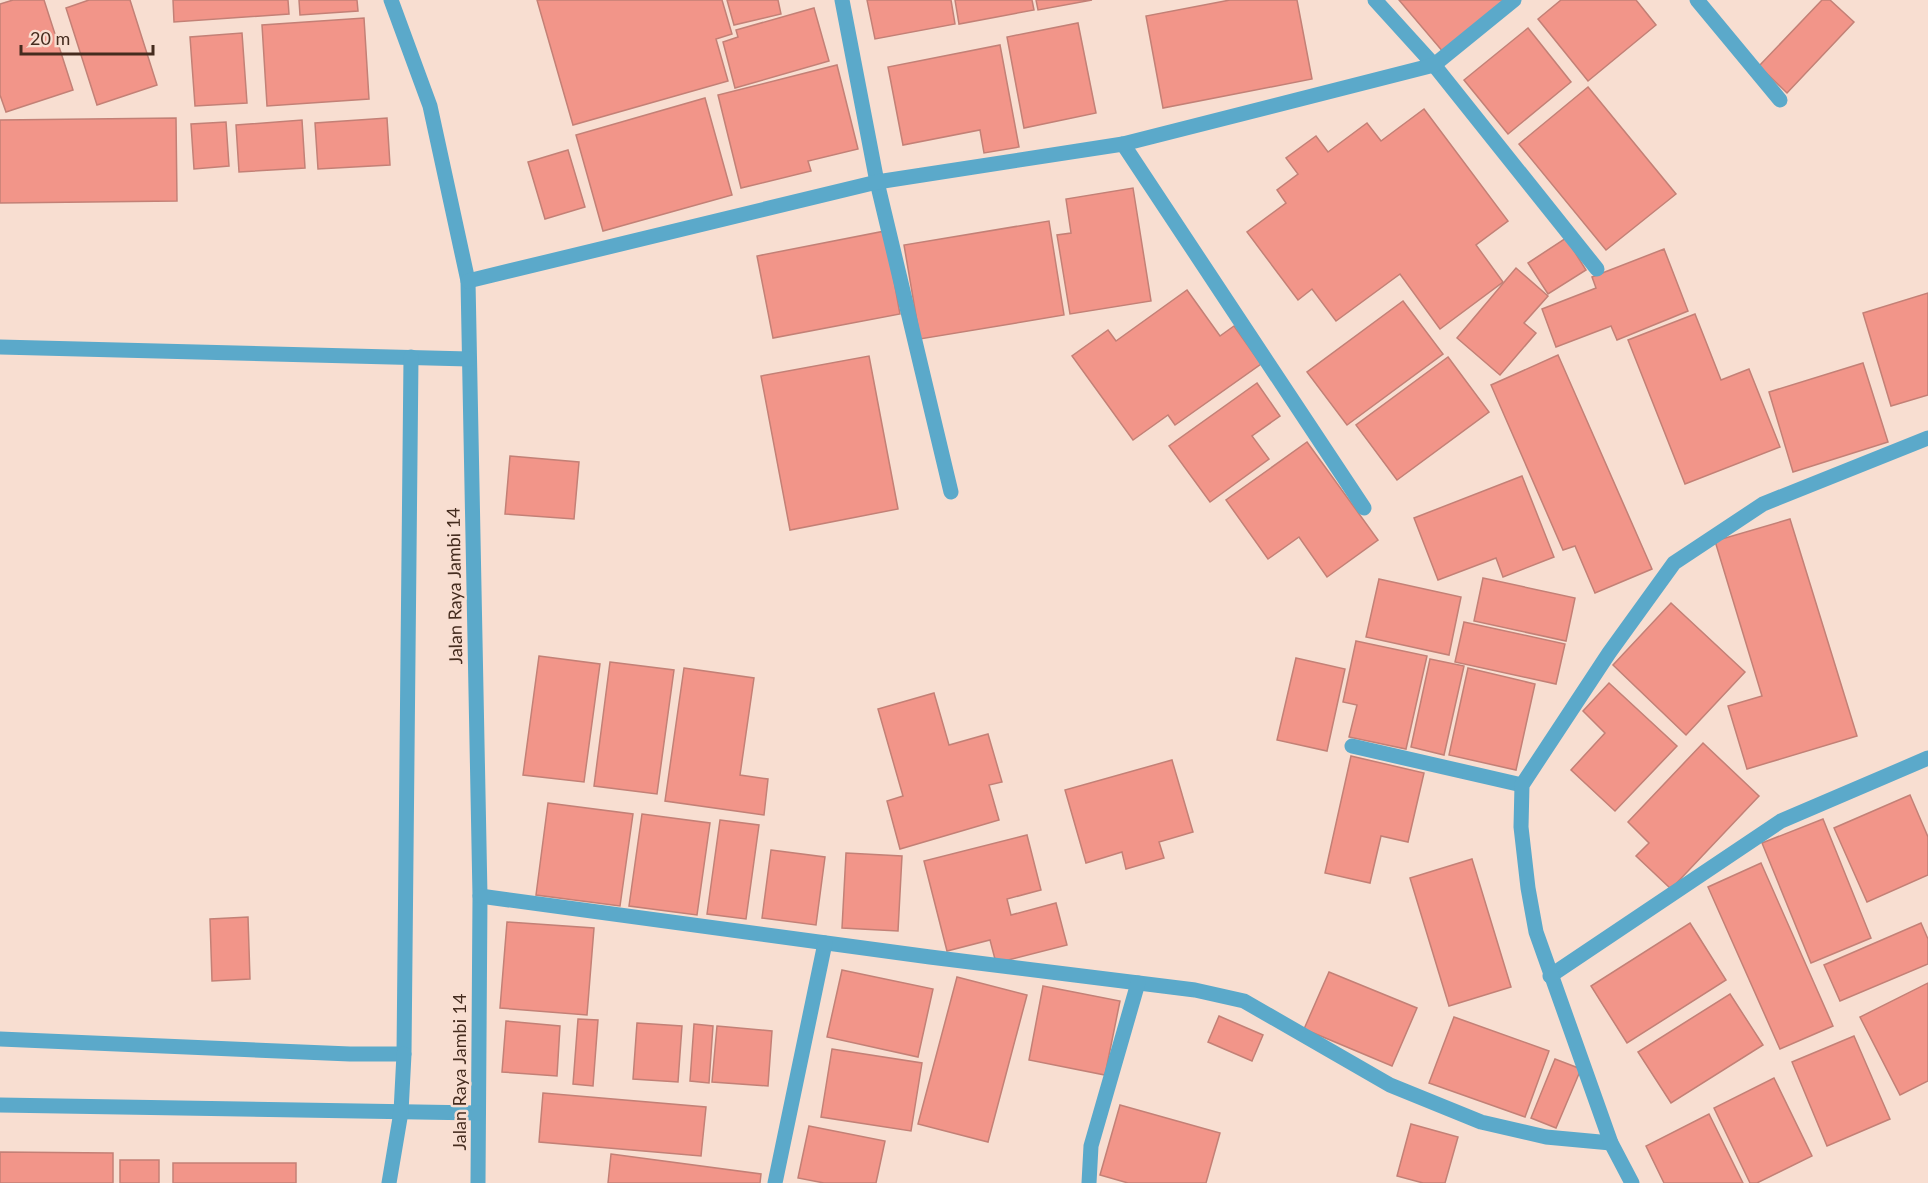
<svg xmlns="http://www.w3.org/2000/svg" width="1928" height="1183" font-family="Lato,sans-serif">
<rect width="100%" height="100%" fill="#f8ded1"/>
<g fill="#f29589" stroke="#c38076" stroke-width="1.5">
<path d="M13 0H44L73 90 6 112 0 95V4Z"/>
<path d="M89 0H130L157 85 97 105 66 8Z"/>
<path d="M173 0H288L289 14 174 22Z"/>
<path d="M299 0H357L358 11 300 15Z"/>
<path d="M537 0H722L732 34 716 39 728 81 573 125Z"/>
<path d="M727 0H778L781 14 734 25Z"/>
<path d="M867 0H951L955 24 875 39Z"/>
<path d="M955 0H1032L1034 10 959 24Z"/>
<path d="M1036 0H1092L1038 10Z"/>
<path d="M1230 0H1297L1312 79 1163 108 1146 16Z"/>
<path d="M1399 0H1506L1444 53Z"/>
<path d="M1561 0H1636L1656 25 1588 81 1538 19Z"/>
<path d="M1822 0H1830L1854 22 1787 93 1759 66Z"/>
<path d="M814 8 829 61 735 88 723 42 738 37 736 30Z"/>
<path d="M364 18 369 99 267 106 262 25Z"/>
<path d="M1078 23 1096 113 1024 128 1007 37Z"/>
<path d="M1528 28 1571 82 1508 134 1464 80Z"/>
<path d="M242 33 247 103 195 106 190 37Z"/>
<path d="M1000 45 1019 147 984 153 980 130 903 145 888 67Z"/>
<path d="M837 65 858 149 808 161 811 171 741 188 718 95Z"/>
<path d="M1588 87 1676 194 1606 250 1519 144Z"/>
<path d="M705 98 732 195 603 231 576 135Z"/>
<path d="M1424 109 1508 221 1476 245 1503 282 1440 329 1400 274 1336 321 1312 289 1298 300 1247 232 1286 203 1277 190 1298 174 1286 158 1316 136 1328 152 1367 123 1381 141Z"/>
<path d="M176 118 177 201 0 203V120Z"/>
<path d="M387 118 390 165 318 169 315 123Z"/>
<path d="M302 120 305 168 239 172 236 125Z"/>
<path d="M226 122 229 166 194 169 191 124Z"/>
<path d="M568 150 585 207 545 219 528 162Z"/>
<path d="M1133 188 1151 301 1070 314 1057 235 1071 233 1066 199Z"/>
<path d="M1049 221 1064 315 920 339 904 245Z"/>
<path d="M885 231 900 314 773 338 757 256Z"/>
<path d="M1566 238 1586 270 1548 294 1528 263Z"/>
<path d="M1664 249 1688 311 1617 340 1611 326 1556 347 1542 309 1596 288 1592 277Z"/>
<path d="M1516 268 1548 296 1524 323 1536 333 1500 375 1457 338Z"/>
<path d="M1187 290 1220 336 1234 326 1261 364 1175 425 1168 415 1133 440 1072 356 1108 330 1116 341Z"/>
<path d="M1928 293V395L1891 406 1863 313Z"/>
<path d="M1403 301 1443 354 1347 425 1307 372Z"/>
<path d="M1695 314 1721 380 1749 369 1780 447 1685 484 1628 340Z"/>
<path d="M1558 355 1652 569 1595 593 1575 546 1563 550 1491 385Z"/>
<path d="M869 356 898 509 790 530 761 376Z"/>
<path d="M1448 357 1489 412 1397 480 1356 425Z"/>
<path d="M1863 363 1888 442 1793 472 1769 392Z"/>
<path d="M1257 383 1280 416 1252 436 1269 459 1210 502 1169 446Z"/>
<path d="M1307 442 1378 540 1327 577 1299 537 1268 559 1226 500Z"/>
<path d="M510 456 579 462 574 519 505 514Z"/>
<path d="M1522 476 1554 557 1503 577 1496 558 1438 580 1414 518Z"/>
<path d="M1790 519 1857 736 1747 769 1728 706 1762 696 1715 541Z"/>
<path d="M1483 578 1575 598 1566 641 1474 621Z"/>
<path d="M1379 579 1461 597 1449 655 1366 637Z"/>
<path d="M1671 603 1745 672 1686 735 1613 665Z"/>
<path d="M1464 622 1565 644 1556 684 1455 662Z"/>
<path d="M1356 641 1427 656 1406 749 1349 737 1357 705 1343 702Z"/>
<path d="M539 656 600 664 584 782 523 775Z"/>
<path d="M1296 658 1345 669 1327 751 1277 740Z"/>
<path d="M1430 659 1464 666 1444 755 1411 747Z"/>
<path d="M610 662 674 670 657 794 594 786Z"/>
<path d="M684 668 754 678 740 775 768 779 764 815 665 801Z"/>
<path d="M1468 668 1535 684 1516 770 1449 755Z"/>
<path d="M1609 683 1677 746 1615 811 1571 770 1605 733 1583 711Z"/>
<path d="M934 693 949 745 988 734 1002 782 989 785 999 820 900 849 887 801 903 796 878 709Z"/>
<path d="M1703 743 1759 796 1671 889 1636 856 1649 843 1628 822Z"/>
<path d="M1351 756 1424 773 1408 842 1381 836 1370 883 1325 873Z"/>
<path d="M1172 760 1193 832 1159 842 1164 858 1126 869 1122 852 1086 863 1065 790Z"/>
<path d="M1910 795 1928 837V875L1867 902 1834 828Z"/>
<path d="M548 803 633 814 620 906 536 895Z"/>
<path d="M642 814 710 823 697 915 629 906Z"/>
<path d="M1823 819 1871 938 1811 963 1762 843Z"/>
<path d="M720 820 759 825 746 919 707 914Z"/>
<path d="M1027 835 1041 890 1007 899 1011 915 1056 903 1067 945 996 963 990 940 947 951 924 861Z"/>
<path d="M771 850 825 857 816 925 762 918Z"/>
<path d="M846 853 902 856 898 931 842 928Z"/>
<path d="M1472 859 1511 987 1449 1006 1410 878Z"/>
<path d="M1761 863 1833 1026 1780 1049 1708 887Z"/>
<path d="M248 917 250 979 212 981 210 919Z"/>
<path d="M507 922 594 928 587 1015 500 1008Z"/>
<path d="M1690 923 1726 980 1627 1043 1591 986Z"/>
<path d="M1921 923 1928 939V964L1840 1001 1824 965Z"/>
<path d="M842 970 933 989 918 1057 827 1037Z"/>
<path d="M1329 972 1417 1008 1392 1066 1304 1029Z"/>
<path d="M957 977 1027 995 988 1142 918 1124Z"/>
<path d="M1928 983V1081L1900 1095 1860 1017Z"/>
<path d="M1043 986 1120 1001 1105 1075 1029 1060Z"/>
<path d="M1730 994 1763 1045 1671 1103 1638 1052Z"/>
<path d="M1219 1016 1263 1035 1252 1061 1208 1042Z"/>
<path d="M1454 1017 1549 1051 1525 1117 1429 1083Z"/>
<path d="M578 1019 598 1020 593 1086 573 1084Z"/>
<path d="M506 1021 560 1026 557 1076 502 1072Z"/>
<path d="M637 1023 682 1026 678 1082 633 1079Z"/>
<path d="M694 1024 713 1026 709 1083 690 1081Z"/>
<path d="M717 1026 772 1031 768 1086 712 1082Z"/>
<path d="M1854 1036 1890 1119 1827 1146 1792 1062Z"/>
<path d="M832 1049 922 1063 911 1131 821 1117Z"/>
<path d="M1555 1059 1581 1069 1556 1128 1531 1118Z"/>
<path d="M1774 1078 1812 1156 1757 1183H1750L1714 1108Z"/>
<path d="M543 1093 706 1107 701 1156 539 1142Z"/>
<path d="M1120 1105 1220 1133 1206 1183H1128L1100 1175Z"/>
<path d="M1709 1114 1743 1183H1664L1646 1146Z"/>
<path d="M1411 1124 1458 1137 1445 1183H1423L1397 1176Z"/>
<path d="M809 1126 885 1141 876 1183H824L798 1178Z"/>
<path d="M0 1152 113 1153V1183H0Z"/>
<path d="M611 1154 761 1174 760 1183H608Z"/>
<rect x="120" y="1160" width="39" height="23"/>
<rect x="173" y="1163" width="123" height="20"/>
</g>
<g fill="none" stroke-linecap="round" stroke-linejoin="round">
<g stroke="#5ba9ca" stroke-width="15">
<path d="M391 0 430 106 468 281 480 896 478 1183"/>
<path d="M842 0 877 182 951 492"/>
<path d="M1375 0 1434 65 1597 269"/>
<path d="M1697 0 1780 100"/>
<path d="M1123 144 1364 508"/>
<path d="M468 281 877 182 1123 144 1434 65 1514 0"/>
<path d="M0 347 469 359"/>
<path d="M1352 746 1522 785"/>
<path d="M480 896 930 957 1195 990 1244 1001 1390 1085 1481 1122 1546 1137 1611 1143"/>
<path d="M1550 976 1781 821 1928 758"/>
<path d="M0 1039 350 1054H404L411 357"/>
<path d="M0 1105 478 1113"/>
<path d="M389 1183 401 1112 404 1054"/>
<path d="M775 1183 825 943"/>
<path d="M1089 1183 1091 1146 1138 983"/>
<path d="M1632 1183 1611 1143 1536 932 1528 888 1521 827 1522 785 1609 653 1674 563 1763 504 1928 438"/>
</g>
</g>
<g text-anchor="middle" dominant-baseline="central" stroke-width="5" stroke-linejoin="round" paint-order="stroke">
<g font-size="18" fill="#452c1f" stroke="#f8ded1">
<text transform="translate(454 586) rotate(-91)">Jalan Raya Jambi 14</text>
<text transform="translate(459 1072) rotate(-90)">Jalan Raya Jambi 14</text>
</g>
</g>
<path d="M21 45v9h132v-9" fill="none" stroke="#452c1f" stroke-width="3"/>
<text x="30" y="45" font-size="18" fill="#452c1f" stroke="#f8ded1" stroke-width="4.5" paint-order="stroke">20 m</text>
</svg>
